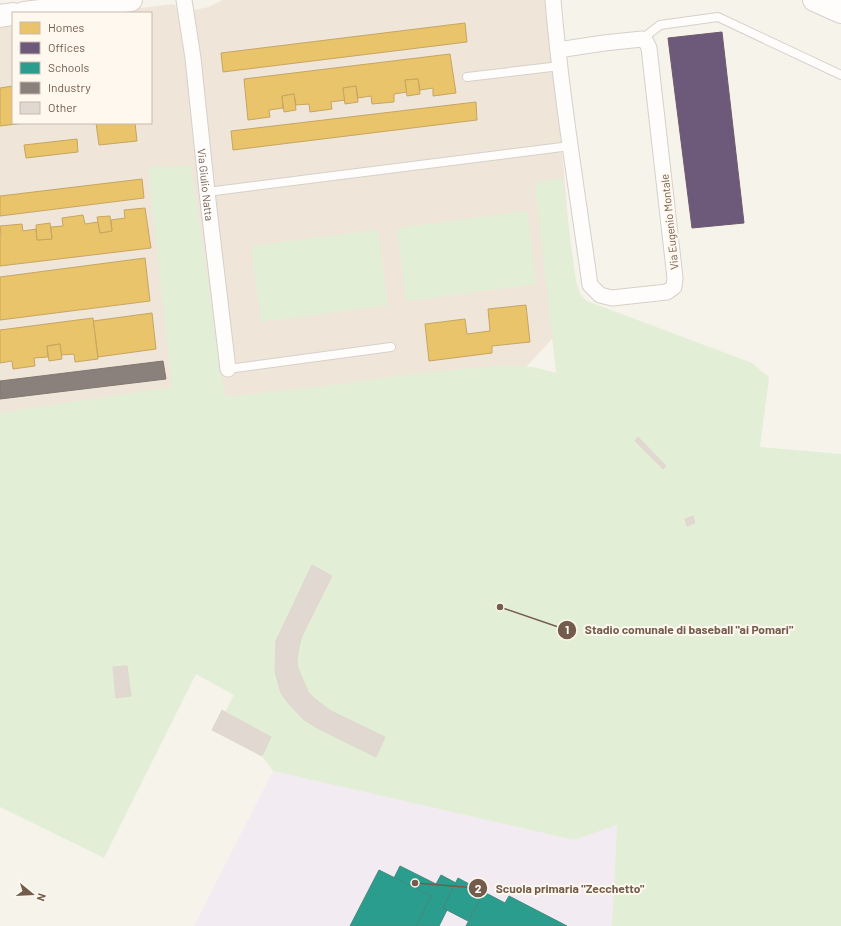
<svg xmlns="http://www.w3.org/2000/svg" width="841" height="926" font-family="Barlow,sans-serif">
<rect width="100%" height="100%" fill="#f6f3eb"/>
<path fill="#efe6d9" d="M222 0H549L576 313 526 367 225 397 0 451V28L11 26 13 31V123H151V13H101L173 4 184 12 209 7Z"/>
<path fill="#f3ebf2" d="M273 771 574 840 617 825 612 926H194Z"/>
<g fill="#e3eed7">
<path d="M191 166 225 397 326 386 419 373 506 365 533 367 556 373 535 183 562 178 576 281 580 294 587 301 752 363 769 377 760 447 841 454V926H612L617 825 574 840 273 771 262 756 212 730 222 710 225 712 234 695 196 674 104 858 0 807V413L172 387 148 167Z"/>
<path d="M527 211 536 284 406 301 397 228Z"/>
<path d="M378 230 388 305 261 322 251 246Z"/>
</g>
<g fill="#e9c46a" stroke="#c6a561">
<path d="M465 23 467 42 223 72 221 53Z"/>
<path d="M450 54 456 93 433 96V88L420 90 418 79 405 80 407 92 394 94V102L372 104 371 96 358 98 356 86 343 88 345 100 331 102 332 109 310 112 309 104 296 105 294 94 282 96 283 108 269 110 270 117 248 120 244 79Z"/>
<path d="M418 79 420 94 407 96 405 80Z"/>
<path d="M13 86V123H25L0 126V88Z"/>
<path d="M356 86 358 102 345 104 343 88Z"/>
<path d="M294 94 296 110 284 112 282 96Z"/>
<path d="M476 102 477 120 233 150 231 131Z"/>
<path d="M96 123H135L137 141 99 145Z"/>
<path d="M77 139 78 152 26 158 24 145Z"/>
<path d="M142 179 144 198 0 216V196Z"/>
<path d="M145 208 151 248 0 266V234H1L0 226 22 224 23 231 36 229 37 240 52 239 51 227 63 226 62 218 83 215 85 224 98 222 100 233 112 231 111 220 125 218 124 210Z"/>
<path d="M110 216 112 231 100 233 97 217Z"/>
<path d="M50 223 52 239 37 240 36 225Z"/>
<path d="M145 258 150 301 0 320V277Z"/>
<path d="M526 305 530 342 492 346V353L429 361 425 324 465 319 467 334 490 331 488 309Z"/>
<path d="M152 313 156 349 98 357 93 321Z"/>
<path d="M93 318 98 359 75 362 74 354 61 355 60 344 47 346 48 357 34 358 35 366 13 369 12 361 0 363V330Z"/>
<path d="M60 344 62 359 49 361 47 346Z"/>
</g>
<path fill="#6d597a" stroke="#6f5a6c" d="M722 32 744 223 692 228 668 38Z"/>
<g fill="#2a9d8f" stroke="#408a7b">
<path d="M400 866 436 884 441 875 456 883 443 908 447 910 439 926H416L431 896 394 878Z"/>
<path d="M379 870 431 896 416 926H350Z"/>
<path d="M458 878 484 892 468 921 443 908Z"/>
<path d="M484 892 505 903 509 896 567 926H466Z"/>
</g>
<path fill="#8a817c" stroke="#83766e" d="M163 361 166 379 0 399V381Z"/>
<g fill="#e1d9d1" stroke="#dfd7ce">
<path d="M638 437 666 466 663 469 635 441Z"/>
<path d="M693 516 695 523 687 526 685 519Z"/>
<path d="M312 565 332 576 302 636 299 647 297 660 298 668 308 692 315 699 331 711 385 737 376 757 317 728 303 719 288 703 281 693 275 672 276 641Z"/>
<path d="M127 666 131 696 116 698 113 667Z"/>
<path d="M222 710 225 712 216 732 212 730Z"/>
<path d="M225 712 271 737 262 756 216 732Z"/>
</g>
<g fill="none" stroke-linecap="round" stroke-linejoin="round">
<defs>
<g id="lane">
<path d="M642 39 660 25 718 17 841 75"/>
<path d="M467 77 560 66"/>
<path d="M207 192 570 146"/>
<path d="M228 369 391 347"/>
</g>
<g id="street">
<path id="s1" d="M184 0 193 58 207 192 228 369"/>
<path d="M553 0C561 95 577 190 590 285L600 295 612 298 667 292 674 287 675 278 649 48 645 40 642 39 604 43 558 50"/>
</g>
<g id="secondary">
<path d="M814 0 841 12"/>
<path d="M24 13 131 0"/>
<path d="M0 16 13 14"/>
</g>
</defs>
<use href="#lane" stroke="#d6d0ca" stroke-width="10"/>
<use href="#street" stroke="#d6d0ca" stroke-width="17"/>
<use href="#secondary" stroke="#d6d0c8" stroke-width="24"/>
<use href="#lane" stroke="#fefdfc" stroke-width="8"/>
<use href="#street" stroke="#fefdfc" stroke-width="15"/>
<use href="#secondary" stroke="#fefdfc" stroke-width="22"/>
</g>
<g text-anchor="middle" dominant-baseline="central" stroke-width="4" stroke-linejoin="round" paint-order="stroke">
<g font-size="11" fill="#745c4d" stroke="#fef8ee">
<text stroke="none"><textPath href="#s1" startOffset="186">Via Giulio Natta</textPath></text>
<text transform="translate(669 222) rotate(-96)">Via Eugenio Montale</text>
</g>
</g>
<path fill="none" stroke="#745c4d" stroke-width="1.5" d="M500 607L567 630M415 883L478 888"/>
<g fill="#745c4d" stroke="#fef8ee" stroke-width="1.5">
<circle cx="500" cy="607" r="4"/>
<circle cx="415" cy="883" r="4"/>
<circle cx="567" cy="630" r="10"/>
<circle cx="478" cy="888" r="10"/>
</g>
<g font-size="12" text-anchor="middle" font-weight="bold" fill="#fff">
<text x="567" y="634">1</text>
<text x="478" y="893">2</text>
</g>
<g font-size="12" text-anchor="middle" font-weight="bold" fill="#745c4d" stroke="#fef8ee" stroke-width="4" stroke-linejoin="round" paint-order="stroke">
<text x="689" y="634">Stadio comunale di baseball "ai Pomari"</text>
<text x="570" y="893">Scuola primaria "Zecchetto"</text>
</g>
<rect x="12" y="12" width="140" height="112" fill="#fef8ee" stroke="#c7baae"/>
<rect x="20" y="22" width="20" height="12" fill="#e9c46a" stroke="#c7baae"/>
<text x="48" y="32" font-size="12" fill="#745c4d">Homes</text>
<rect x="20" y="42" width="20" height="12" fill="#6d597a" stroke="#c7baae"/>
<text x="48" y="52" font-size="12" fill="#745c4d">Offices</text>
<rect x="20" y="62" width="20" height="12" fill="#2a9d8f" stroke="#c7baae"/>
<text x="48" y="72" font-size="12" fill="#745c4d">Schools</text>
<rect x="20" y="82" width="20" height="12" fill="#8a817c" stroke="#c7baae"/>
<text x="48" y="92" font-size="12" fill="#745c4d">Industry</text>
<rect x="20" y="102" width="20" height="12" fill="#e1d9d1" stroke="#c7baae"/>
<text x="48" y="112" font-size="12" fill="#745c4d">Other</text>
<g transform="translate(32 894) rotate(108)" stroke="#fef8ee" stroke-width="3" paint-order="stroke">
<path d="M0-3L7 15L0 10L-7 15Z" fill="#745c4d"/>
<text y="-6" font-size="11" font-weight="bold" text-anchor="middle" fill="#745c4d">N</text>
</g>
</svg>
